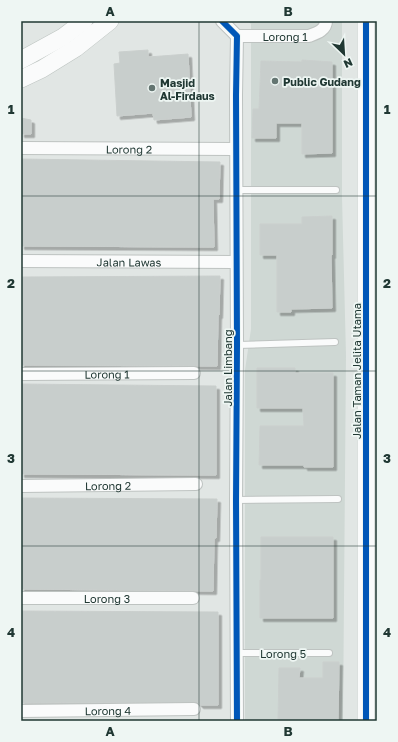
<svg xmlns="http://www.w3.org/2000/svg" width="398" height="742" font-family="'Golos Text',sans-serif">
<defs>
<filter id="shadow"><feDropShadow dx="3.5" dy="3.5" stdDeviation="0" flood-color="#0004"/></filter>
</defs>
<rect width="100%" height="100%" fill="#e1e6e4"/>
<path fill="#cfd8d4" d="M248 21H342V197L346 355 343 721H245V370L251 329V24Z"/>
<g fill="#c8cecc" stroke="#cacfcd" filter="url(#shadow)">
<path d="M148 50V57L188 54 191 117 154 120 153 113 117 116 114 64 120 63 119 52Z"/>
<path d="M302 60 332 62V153L302 154V123H276V138H252L253 109H259L261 61 302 62Z"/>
<path d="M21 118 31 120V134H21Z"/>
<path d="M21 159 220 162 219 199H213L214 247 21 246Z"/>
<path d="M332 216V255H331L332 308 291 309V312H277V255H260V224H302V217Z"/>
<path d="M220 276 219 315H218L217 366 21 365V277Z"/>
<path d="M257 368H295V373H333V467H304V465H259L260 426H304L303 408H257Z"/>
<path d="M21 384 216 386V475L21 474Z"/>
<path d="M21 498 217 499 216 538H214L213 591 21 589Z"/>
<path d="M261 537H333V618H260V580H261Z"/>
<path d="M21 611 218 612V705H200L197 702H194L21 703Z"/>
<path d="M323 662H339L338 721H278L279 668H300L299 678H323Z"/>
</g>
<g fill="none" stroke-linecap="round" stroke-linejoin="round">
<defs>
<g id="lane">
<path d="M237 190H336"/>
<path d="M237 345 335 342"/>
<path d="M236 500 338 499"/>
<path d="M237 653H329"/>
</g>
<g id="street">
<path d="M222 21 237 36 236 95 237 345 236 500 237 721"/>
<path id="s1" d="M237 36H309C317 33 326 30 326 21"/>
<path id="s2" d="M21 148 236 149"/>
<path id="s3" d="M21 261 236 262"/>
<path id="s4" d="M21 374 194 373"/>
<path id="s5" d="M21 486 196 484"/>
<path id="s6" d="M21 598H193"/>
<path id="s7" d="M21 711 194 709"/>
</g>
<g id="secondary">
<path d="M21 60 63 37 84 21"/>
<path d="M21 79 42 69 76 48 110 21"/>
<path d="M366 721V21"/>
</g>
</defs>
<use href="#lane" stroke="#bec3c1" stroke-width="8"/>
<use href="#street" stroke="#bec3c1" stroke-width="14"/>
<use href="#secondary" stroke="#bdc4c1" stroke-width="18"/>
<use href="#lane" stroke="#fafbfb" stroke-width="6"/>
<use href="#street" stroke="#fafbfb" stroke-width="12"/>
<use href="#secondary" stroke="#fafbfb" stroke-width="17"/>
<defs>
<g id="cycleway">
<path d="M222 21 237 36 236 95 237 345 236 500 237 721"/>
<path d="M366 721V21"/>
</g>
</defs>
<use href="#cycleway" stroke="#eef6f3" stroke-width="8"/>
<use href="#cycleway" stroke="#0057b8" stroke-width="6"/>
</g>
<path fill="none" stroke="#203833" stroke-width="1" stroke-opacity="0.55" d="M199 21V721M21 196H377M21 371H377M21 546H377"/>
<g fill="#647571" stroke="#eef6f3" stroke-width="1.5">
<circle cx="275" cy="81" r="4"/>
<circle cx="152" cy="88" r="4"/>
</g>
<g text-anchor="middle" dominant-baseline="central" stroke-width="3.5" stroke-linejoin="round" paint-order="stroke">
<g font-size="11" fill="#203833" stroke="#eef6f3">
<text stroke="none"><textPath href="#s1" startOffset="48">Lorong 1</textPath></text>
<text stroke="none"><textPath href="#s2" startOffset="108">Lorong 2</textPath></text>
<text stroke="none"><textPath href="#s3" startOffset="108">Jalan Lawas</textPath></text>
<text transform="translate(227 368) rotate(-90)">Jalan Limbang</text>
<text transform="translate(356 371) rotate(-90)">Jalan Taman Jelita Utama</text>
<text stroke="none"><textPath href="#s4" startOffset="86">Lorong 1</textPath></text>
<text stroke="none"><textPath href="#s5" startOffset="87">Lorong 2</textPath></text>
<text stroke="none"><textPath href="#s6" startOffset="86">Lorong 3</textPath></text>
<text x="283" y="653">Lorong 5</text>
<text stroke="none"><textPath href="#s7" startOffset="87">Lorong 4</textPath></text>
</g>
<g font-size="11" font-weight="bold" fill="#203833" stroke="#eef6f3" text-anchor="start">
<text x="283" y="81">Public Gudang</text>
<text x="160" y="82">Masjid<tspan x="160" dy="13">Al-Firdaus</tspan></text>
</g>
</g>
<rect width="398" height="742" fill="none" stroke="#eef6f3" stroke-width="44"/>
<g transform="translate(344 54) rotate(155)" stroke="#eef6f3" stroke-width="3" paint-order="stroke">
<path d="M0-3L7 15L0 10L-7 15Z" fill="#203833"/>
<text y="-6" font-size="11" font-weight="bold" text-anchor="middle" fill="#203833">N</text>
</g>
<rect x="22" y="22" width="354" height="698" fill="none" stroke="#203833" stroke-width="1.5"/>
<g font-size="13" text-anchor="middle" font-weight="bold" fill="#203833">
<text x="110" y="16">A</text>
<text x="288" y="16">B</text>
<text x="11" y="114">1</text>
<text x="387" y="114">1</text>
<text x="11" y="288">2</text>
<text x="387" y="288">2</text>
<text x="11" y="463">3</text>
<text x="387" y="463">3</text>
<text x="11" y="637">4</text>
<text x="387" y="637">4</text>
<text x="110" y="736">A</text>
<text x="288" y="736">B</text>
</g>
</svg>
